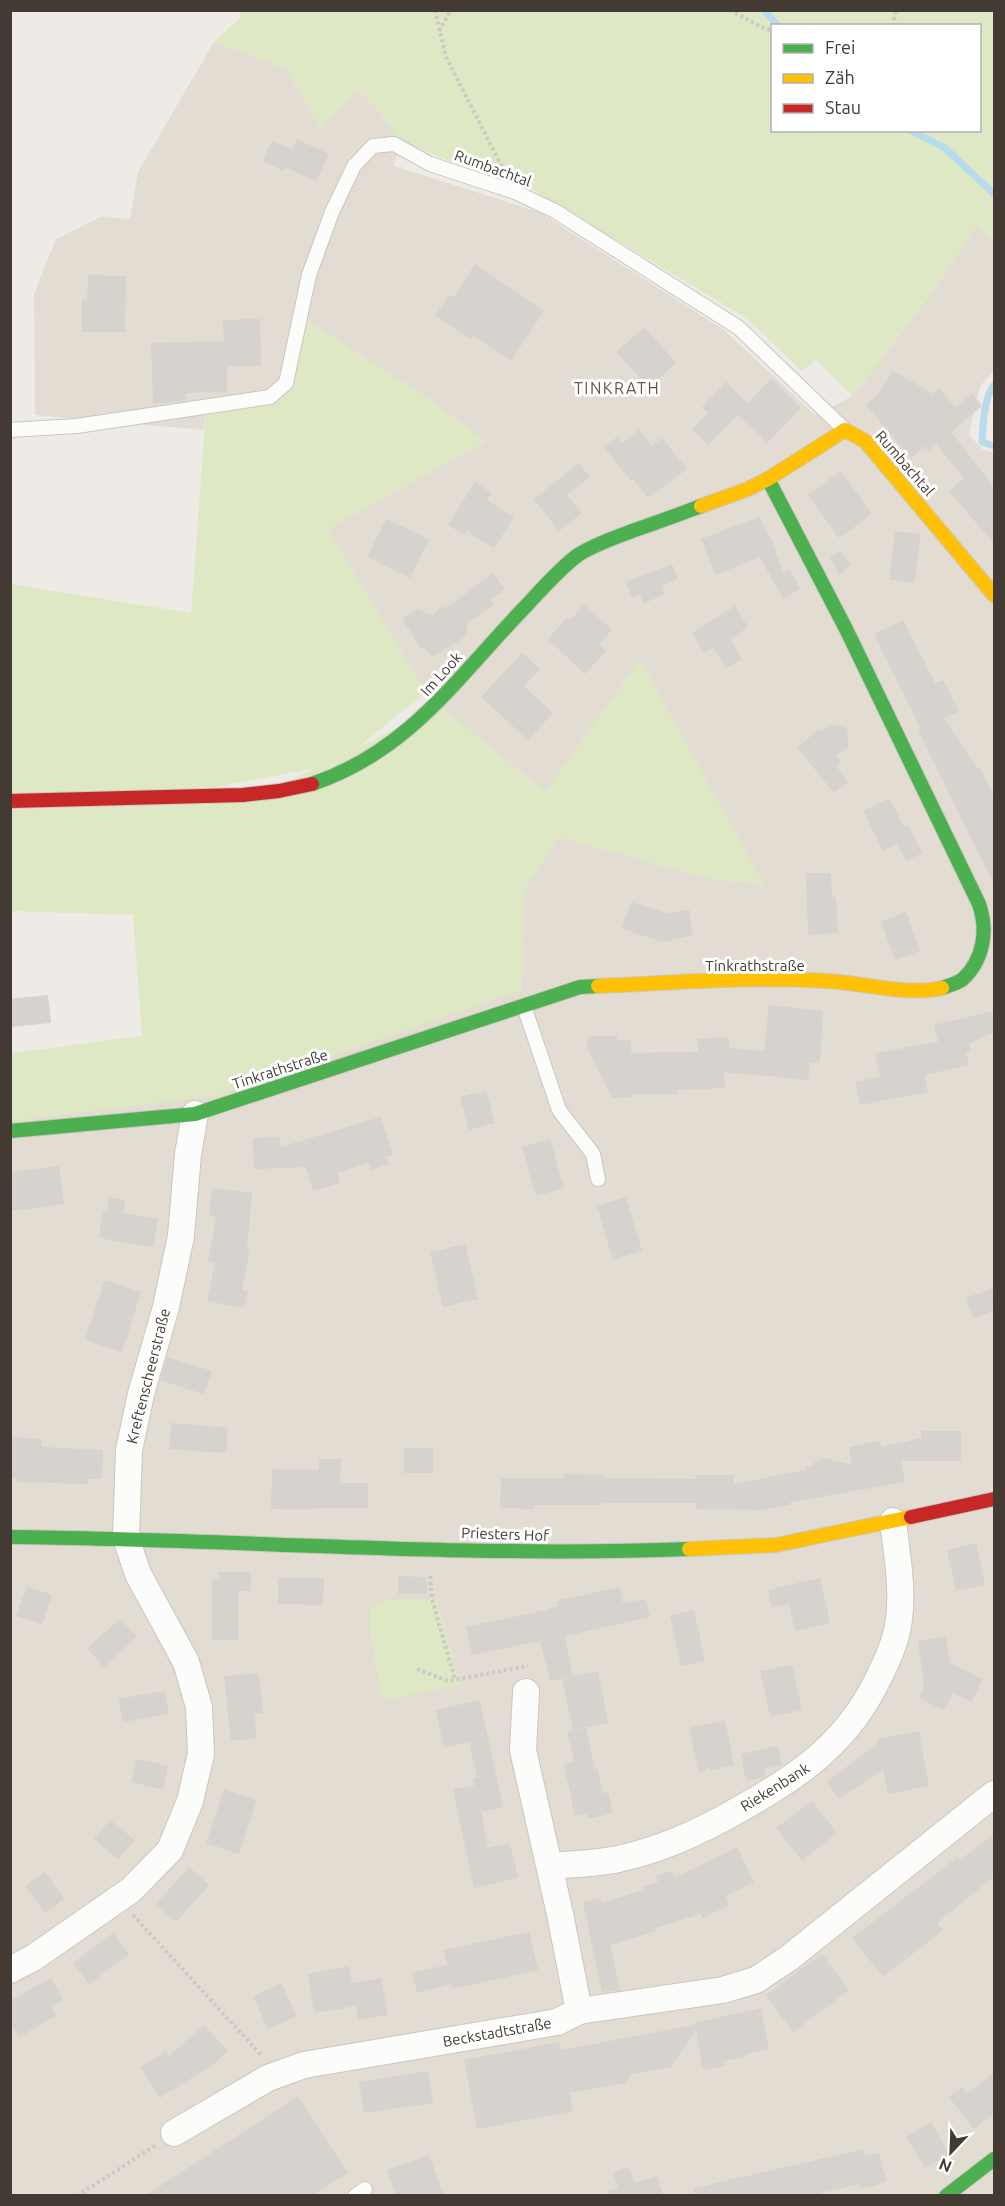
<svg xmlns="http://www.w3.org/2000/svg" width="1005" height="2206" font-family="Ubuntu,sans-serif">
<rect width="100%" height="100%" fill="#eeeae6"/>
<path fill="#e2dcd3" d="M214 42 287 69 321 130 357 89 379 111 401 141 394 166 539 212 724 330 815 415 853 396 935 288 976 226 994 240V371L980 386 969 435 982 449 994 453V2195L11 2196V1120L522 990 524 890 559 837 707 878 763 884 640 660 546 792 440 707 422 686 327 529 486 441 418 392 302 317 289 385 206 412 203 430 35 415 34 294 56 239 100 217 130 219 138 172Z"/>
<g fill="#dee8c5" fill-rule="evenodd">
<path d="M237 10 994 11V240L976 226 936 286 853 396 816 360 802 371 745 317 523 184 486 176 401 141 379 111 357 89 321 130 287 69 214 42 242 16ZM772 26H980V130H772Z"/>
<path d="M301 316 418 392 486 441 327 529 422 686 429 690 337 764 215 787 11 797V584L191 613 206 412 276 399Z"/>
<path d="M640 660 764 884 707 878 559 837 524 890 522 990 217 1096 11 1121V1053L142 1036 133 915 11 911V810L249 800 440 707 546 792Z"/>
<path d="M386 1600H438L459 1685 382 1700 370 1633 369 1609Z"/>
</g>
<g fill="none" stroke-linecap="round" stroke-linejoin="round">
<g stroke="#b5dbec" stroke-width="7">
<path d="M764 10 778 26"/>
<path d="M910 130 945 148 994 194"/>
<path d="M994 385C984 396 983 427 982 442L994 446"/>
</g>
</g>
<g fill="#d6d2cd">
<path d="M297 139 329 154 316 182 285 167 284 171 262 161 272 141 292 150Z"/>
<path d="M475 264 544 311 511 361 473 336 471 339 435 316 449 295 453 298Z"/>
<path d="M88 275 126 276 125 332H82V299L87 300Z"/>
<path d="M260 319 261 366H227V392L186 393V400L153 404 151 343 224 341 223 320Z"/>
<path d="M645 327 676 363 649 387 616 352Z"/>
<path d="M893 371 933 394 939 388 955 407 972 394 982 406 951 432 994 487V544L949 491 964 478 936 444 929 450 925 446 911 458 866 405 877 395Z"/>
<path d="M771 379 801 408 767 443 738 415 708 445 692 429 708 413 702 407 726 382 748 403Z"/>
<path d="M639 430 652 446 662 438 687 469 648 498 633 479 631 481 604 447 617 437 622 443Z"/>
<path d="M579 463 590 477 567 495 582 513 559 531 534 499Z"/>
<path d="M841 471 872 514 839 538 808 495Z"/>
<path d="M475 482 492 493 487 500 514 517 494 548 467 531 464 535 448 525Z"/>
<path d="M759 517 772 540 783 573 790 569 800 589 783 599 760 557 715 575 701 539Z"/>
<path d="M386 519 429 539 410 578 367 557Z"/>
<path d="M895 531 919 534 920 536 915 583 889 580Z"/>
<path d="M840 550 851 565 839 575 830 557Z"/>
<path d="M672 564 678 579 662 586 665 594 643 604 640 595 632 598 626 582Z"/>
<path d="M493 573 505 589 490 600 494 605 467 623 466 636 433 657 425 649H421L402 618 418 609 432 615 442 607 446 608Z"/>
<path d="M584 605 612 630 599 644 606 651 585 674 548 639 568 617 570 620Z"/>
<path d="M735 606 748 627 730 639 742 659 726 668 713 648 704 653 692 633Z"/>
<path d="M903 620 935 683 943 680 959 711 944 718 978 769 980 768 994 796V884L918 730 921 729 874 634Z"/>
<path d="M522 653 540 669 524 686 553 713 528 740 481 697Z"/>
<path d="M831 724 847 728 849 746 836 756 841 762 836 766 848 782 834 793 797 747 820 729 822 731Z"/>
<path d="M889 798 904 827 908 825 922 853 906 861 897 844 883 851 863 811Z"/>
<path d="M806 873H831L832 897H836L838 933 808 935Z"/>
<path d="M631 902 669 914 689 909 693 935 662 942 622 929Z"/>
<path d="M906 912 920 951 895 960 881 921Z"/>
<path d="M48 995 51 1023 10 1027V999Z"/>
<path d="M769 1005 823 1011 820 1063 810 1062 808 1080 724 1072 725 1088 677 1090V1094H631V1097L612 1098 587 1048 588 1036H617V1040H631V1053L698 1052 697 1039 729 1037V1048L764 1051Z"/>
<path d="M994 1011V1032L969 1044 971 1052 966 1053 969 1065 925 1075 928 1092 860 1105 855 1082 880 1077 875 1053 938 1042 934 1025Z"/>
<path d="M486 1091 495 1123 469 1130 460 1097Z"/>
<path d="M381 1117 393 1155 386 1157 389 1164 371 1170 368 1163 337 1173 340 1183 313 1191 306 1167 254 1169 253 1138 280 1137 281 1147Z"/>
<path d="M550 1139 564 1188 536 1196 522 1147Z"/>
<path d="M59 1166 64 1204 10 1211V1172Z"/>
<path d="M212 1188 252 1193 247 1249 250 1250 242 1290 248 1291 244 1308 207 1301 215 1263 208 1261 216 1217 209 1216Z"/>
<path d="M109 1197 125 1200 123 1213 158 1219 153 1247 99 1238 103 1210 107 1211Z"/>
<path d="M626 1197 642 1251 613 1260 597 1206Z"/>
<path d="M465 1244 478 1299 443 1307 430 1252Z"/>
<path d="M105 1280 141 1292 122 1352 85 1340Z"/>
<path d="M994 1288V1310L973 1319 966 1298Z"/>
<path d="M167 1357 212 1371 204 1394 160 1380Z"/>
<path d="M171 1423 228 1428 226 1453 169 1449Z"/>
<path d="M921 1431H961V1461H901L905 1482 790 1502 791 1505 762 1510 696 1509V1503H602V1505H534V1509L500 1508 501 1478H564V1474L603 1475V1478L696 1479V1475H734V1484L806 1470 805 1467 812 1466 816 1461 823 1458 852 1465 849 1447 880 1441 881 1447 921 1438Z"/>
<path d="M10 1437 42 1439 41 1447 103 1450 102 1479H88V1484L17 1482V1479L10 1478Z"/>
<rect x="404" y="1448" width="29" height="25"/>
<path d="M319 1459H341L340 1483H368V1508L271 1509 272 1469 319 1470Z"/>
<path d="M976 1543 985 1585 956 1591 947 1550Z"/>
<path d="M219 1572H251V1591H238V1640H212V1579H219Z"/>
<path d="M398 1576 426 1577 427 1594H398Z"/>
<path d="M278 1578H324L323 1605 278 1604Z"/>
<path d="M820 1578 830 1623 795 1631 789 1604 772 1607 768 1590Z"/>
<path d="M27 1586 52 1595 42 1624 16 1616Z"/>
<path d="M620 1587 623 1603 646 1599 650 1617 565 1636 573 1676 550 1681 540 1641 472 1655 466 1627 542 1611 558 1606 556 1601Z"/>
<path d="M694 1610 705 1661 681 1666 670 1616Z"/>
<path d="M120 1619 137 1637 104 1667 87 1648Z"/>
<path d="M946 1637 950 1663 983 1679 971 1702 953 1693 944 1710 919 1698 924 1686 918 1641Z"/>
<path d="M792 1665 802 1710 770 1717 760 1671Z"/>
<path d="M598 1671 608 1723 573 1730 562 1679Z"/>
<path d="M259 1673 263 1713 254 1714 257 1738 231 1741 224 1676Z"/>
<path d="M165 1691 169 1714 123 1722 118 1699Z"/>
<path d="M480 1700 503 1807 481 1812 488 1848 510 1843 518 1878 474 1888 453 1789 474 1786 473 1778 477 1777 469 1742 444 1748 436 1710Z"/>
<path d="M725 1720 734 1765 710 1770 708 1767 699 1773 689 1728Z"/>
<path d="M586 1728 595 1770 598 1769 603 1794 608 1792 613 1813 588 1819 587 1814 575 1816 564 1764 574 1762 567 1732Z"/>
<path d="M919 1731 929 1786 888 1794 883 1769 839 1799 827 1782 878 1743 877 1739Z"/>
<path d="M778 1746 782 1765 764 1769 766 1776 764 1777 746 1781 741 1754Z"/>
<path d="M137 1759 168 1766 163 1790 131 1782Z"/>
<path d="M224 1789 257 1800 239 1854 206 1843Z"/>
<path d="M812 1801 837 1833 802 1861 776 1828Z"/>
<path d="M110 1820 135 1840 118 1859 94 1839Z"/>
<path d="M994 1834V1876L937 1923 943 1930 883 1977 852 1938 958 1857 960 1860Z"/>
<path d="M737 1847 754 1882 726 1896 730 1905 703 1918 701 1914 655 1928 656 1931 610 1945 620 1990 602 1992 583 1902 600 1898 602 1903 643 1890V1886L658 1882 656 1876 672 1871 674 1878Z"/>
<path d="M189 1867 209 1885 176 1922 156 1904Z"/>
<path d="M45 1872 64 1899 45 1913 25 1886Z"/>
<path d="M529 1932 538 1970 452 1989 451 1984 417 1993 412 1973 447 1965 444 1950Z"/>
<path d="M113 1933 129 1954 89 1984 73 1963Z"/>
<path d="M822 1954 849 1990 793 2032 766 1995Z"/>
<path d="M349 1966 352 1983 381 1978 388 2015 359 2020 356 2006 314 2013 308 1974Z"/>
<path d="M51 1978 63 2000 52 2007 56 2016 19 2037 10 2022V2001Z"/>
<path d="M281 1983 297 2016 268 2029 253 1996Z"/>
<path d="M761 2008 769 2049 745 2054V2057L723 2061 724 2066 703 2070 696 2030 671 2067 632 2074 625 2083 569 2093 573 2111 477 2129 464 2060 559 2042 561 2050 695 2025 694 2023Z"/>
<path d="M204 2025 228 2051 207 2070 206 2069 160 2098 140 2067 166 2051 169 2056Z"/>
<path d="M428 2071 433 2103 364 2113 359 2082Z"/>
<path d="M994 2072V2113L974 2129 949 2097 962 2087 967 2094Z"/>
<path d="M298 2096 348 2173 312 2196H145Z"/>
<path d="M931 2122 949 2154 925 2168 906 2137Z"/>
<path d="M864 2149 865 2156 879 2153 887 2182 861 2189 860 2184 808 2196H695L694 2188Z"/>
<path d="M429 2155 444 2196H396L387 2170Z"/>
<path d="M629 2167 635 2183 657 2176 663 2196H609L608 2191 618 2188 613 2172Z"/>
</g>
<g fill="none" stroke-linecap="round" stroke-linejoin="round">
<defs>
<g id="lane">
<path d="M10 430 77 426 270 397 286 383 309 275 332 212 354 166 373 146 394 144 430 164 515 192 555 211 739 328 845 430"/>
<path d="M524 1006 559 1110 593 1154 598 1179"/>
<path d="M355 2196 365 2189"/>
</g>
<g id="street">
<path d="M526 1692 523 1750 560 1914 579 2011"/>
<path d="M550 1866C572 1864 596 1864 618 1859 661 1850 702 1831 740 1809 801 1775 848 1742 879 1677 887 1661 895 1644 898 1626 904 1592 897 1556 893 1521"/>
<path d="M10 1970 33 1958 131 1890 170 1850 190 1801 201 1754 199 1707 186 1662 138 1574 126 1538 129 1450 141 1394 166 1307 181 1236 188 1154 195 1114"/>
<path d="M174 2133 268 2078 304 2065 557 2022 579 2011 723 1990 756 1980 789 1958 994 1794"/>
</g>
<g id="fast">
<path d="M768 479 846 629 979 904C988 930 984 959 963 979 958 983 948 986 942 988"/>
<path d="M312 784C410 751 458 676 526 606 542 589 559 569 578 555 595 544 614 538 632 531 655 523 678 515 701 506"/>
<path d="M10 1131 195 1114 580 987 598 986"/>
<path d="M10 1537C237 1539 463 1558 689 1549"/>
<path d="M946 2196 994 2159"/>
</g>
<g id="slow">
<path d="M701 506 748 489 768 479 845 430 865 441 994 595"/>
<path d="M598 986C674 983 751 976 827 981 865 983 905 996 942 988"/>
<path d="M689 1549 776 1545 911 1517"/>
</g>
<g id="jam">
<path d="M10 801 243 795 279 791 312 784"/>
<path d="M911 1517 994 1499"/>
</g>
</defs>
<use href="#lane" stroke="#cac6c2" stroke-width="16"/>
<use href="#street" stroke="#cac6c2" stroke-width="28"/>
<use href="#fast" stroke="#cdc7bd" stroke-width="16"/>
<use href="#slow" stroke="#cdc7bd" stroke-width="16"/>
<use href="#jam" stroke="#cdc7bd" stroke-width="16"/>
<g stroke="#ccc9c5" stroke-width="4" stroke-dasharray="3 3" stroke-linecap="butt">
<path d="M435 10 446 57 503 169"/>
<path d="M730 10 765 29 772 30"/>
<path d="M893 26 896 10"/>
<path d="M439 31 451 10"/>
<path d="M430 1576 432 1599 455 1680"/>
<path d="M417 1669 448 1681 528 1666"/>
<path d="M133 1915 262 2056"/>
<path d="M77 2196 156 2145"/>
</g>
<use href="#lane" stroke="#fcfcfb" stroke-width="14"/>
<use href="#street" stroke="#fcfcfb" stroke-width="26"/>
<use href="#fast" stroke="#4caf50" stroke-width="14"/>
<use href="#slow" stroke="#ffc107" stroke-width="14"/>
<use href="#jam" stroke="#c62828" stroke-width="14"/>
</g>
<g text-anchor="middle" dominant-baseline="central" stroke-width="6" stroke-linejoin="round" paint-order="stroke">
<g font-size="15" fill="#433b33" stroke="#fff">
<text transform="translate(493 168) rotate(20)">Rumbachtal</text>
<text transform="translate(905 463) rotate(49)">Rumbachtal</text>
<text transform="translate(441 674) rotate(-48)">Im Look</text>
<text x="755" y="965">Tinkrathstraße</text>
<text transform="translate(280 1069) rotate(-18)">Tinkrathstraße</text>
<text transform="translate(148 1376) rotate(-76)">Kreftenscheerstraße</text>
<text transform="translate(505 1534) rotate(2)">Priesters Hof</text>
<text transform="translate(775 1787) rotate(-32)">Riekenbank</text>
<text transform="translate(497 2032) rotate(-10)">Beckstadtstraße</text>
</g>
<g font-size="16" letter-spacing="1.5" fill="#65584a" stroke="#fff">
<text x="617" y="388">TINKRATH</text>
</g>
</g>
<rect width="1005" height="2206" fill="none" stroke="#433b33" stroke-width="24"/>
<rect x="771" y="24" width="210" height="108" fill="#ffffff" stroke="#b4b1ad" stroke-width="1.5"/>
<rect x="783" y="44" width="30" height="9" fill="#4caf50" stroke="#b4b1ad" stroke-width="1.5"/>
<text x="825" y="54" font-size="18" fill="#433b33">Frei</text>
<rect x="783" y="74" width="30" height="9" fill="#ffc107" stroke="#b4b1ad" stroke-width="1.5"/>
<text x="825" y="84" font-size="18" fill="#433b33">Zäh</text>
<rect x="783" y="104" width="30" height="9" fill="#c62828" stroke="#b4b1ad" stroke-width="1.5"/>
<text x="825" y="114" font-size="18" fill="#433b33">Stau</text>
<g transform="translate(951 2152) rotate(203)" stroke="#ffffff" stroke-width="4.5" paint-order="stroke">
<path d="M0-4.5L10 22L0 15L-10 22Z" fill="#433b33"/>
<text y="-9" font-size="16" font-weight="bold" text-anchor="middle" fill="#433b33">N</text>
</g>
</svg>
